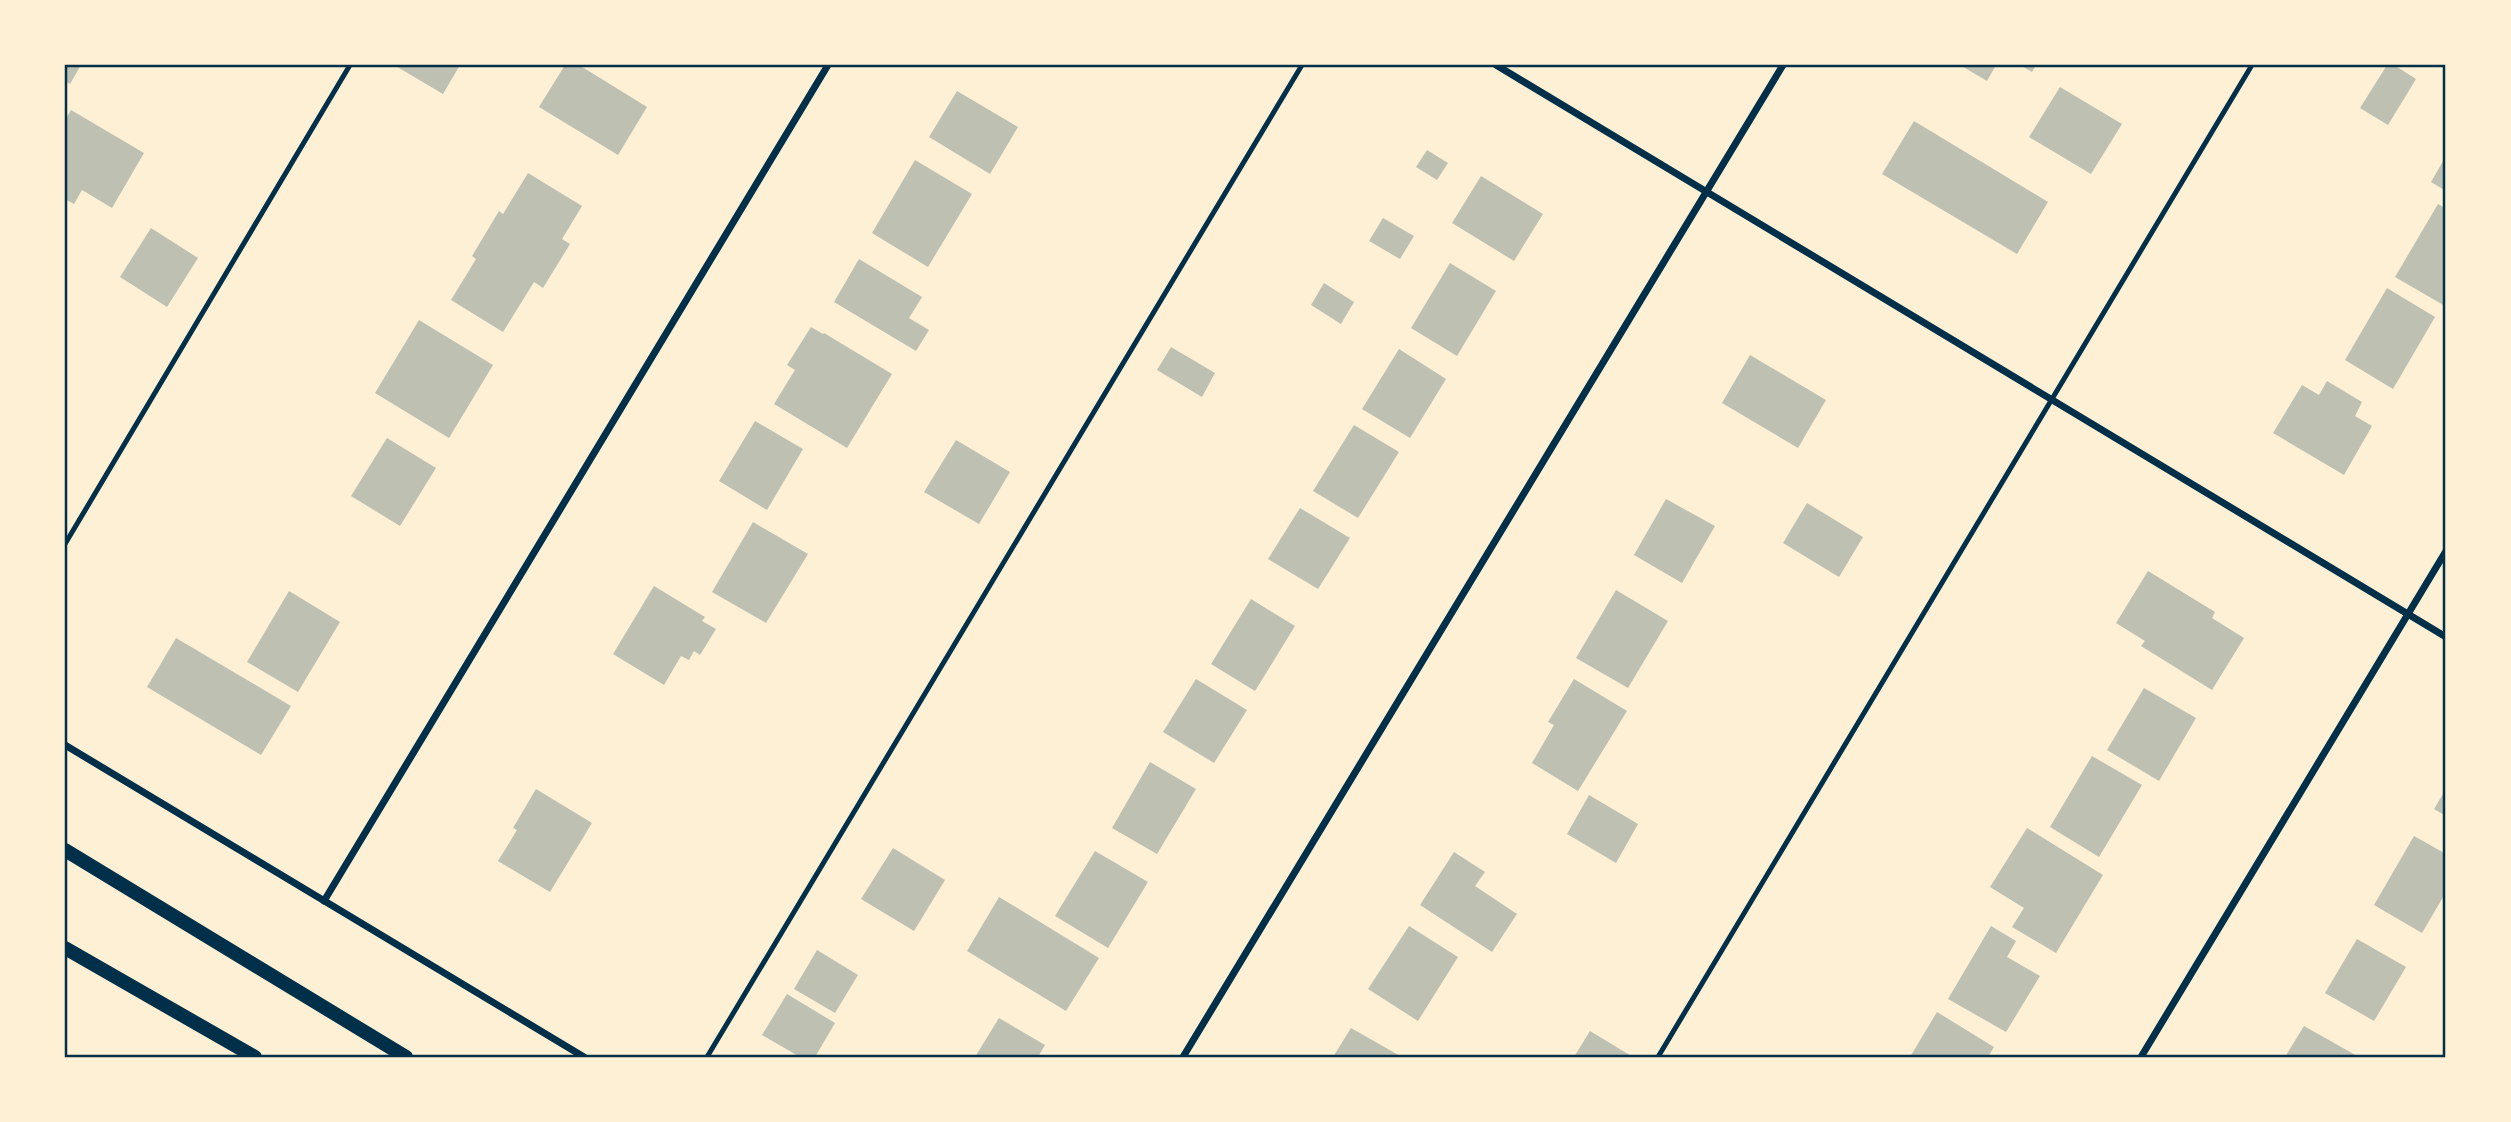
<svg xmlns="http://www.w3.org/2000/svg" width="2511" height="1122" font-family="Quicksand,sans-serif">
<rect width="100%" height="100%" fill="#fdf0d5"/>
<g fill="#bec0b2">
<path d="M65 65H81L70 84 65 81Z"/>
<path d="M394 65H460L443 94Z"/>
<path d="M565 65H579L647 107 618 155 539 107Z"/>
<path d="M1960 65H1996L1987 81Z"/>
<path d="M2020 65H2036L2032 72Z"/>
<path d="M2387 65H2394L2416 79 2388 125 2360 108Z"/>
<path d="M2060 87 2122 124 2091 174 2029 137Z"/>
<path d="M957 91 1018 127 990 174 929 137Z"/>
<path d="M71 110 144 153 112 208 82 190 74 204 65 199V120Z"/>
<path d="M1914 121 2048 202 2017 254 1882 174Z"/>
<path d="M1427 150 1448 163 1437 180 1416 167Z"/>
<path d="M2446 156V191L2431 182Z"/>
<path d="M915 160 972 194 928 267 872 233Z"/>
<path d="M528 173 582 206 562 239 570 244 543 288 534 282 503 332 451 300 476 259 472 256 499 211 503 214Z"/>
<path d="M1481 176 1543 214 1514 261 1452 223Z"/>
<path d="M2438 204 2446 209 2445 306 2395 277Z"/>
<path d="M1383 218 1414 236 1400 259 1369 241Z"/>
<path d="M151 228 198 258 167 307 120 277Z"/>
<path d="M859 259 922 297 909 318 929 330 916 351 834 302Z"/>
<path d="M1450 263 1496 291 1457 356 1411 328Z"/>
<path d="M1324 283 1354 302 1341 324 1311 305Z"/>
<path d="M2387 288 2435 317 2393 389 2345 360Z"/>
<path d="M419 320 493 365 449 438 375 393Z"/>
<path d="M811 327 823 334 824 333 892 374 847 448 774 404 795 370 787 365Z"/>
<path d="M1171 347 1215 373 1202 397 1157 370Z"/>
<path d="M1399 349 1446 379 1410 438 1362 409Z"/>
<path d="M1750 355 1826 400 1798 448 1722 403Z"/>
<path d="M2327 381 2362 402 2355 416 2372 426 2344 475 2273 433 2302 385 2319 395Z"/>
<path d="M755 421 803 449 767 510 719 481Z"/>
<path d="M1354 425 1399 452 1358 518 1313 491Z"/>
<path d="M387 438 436 468 400 526 351 496Z"/>
<path d="M956 440 1010 472 979 524 924 492Z"/>
<path d="M1666 499 1715 526 1682 583 1634 555Z"/>
<path d="M1807 503 1863 537 1839 577 1783 543Z"/>
<path d="M1300 508 1350 538 1318 589 1268 559Z"/>
<path d="M753 522 808 554 766 623 712 592Z"/>
<path d="M2148 571 2215 612 2212 618 2244 638 2212 690 2141 646 2145 641 2116 623Z"/>
<path d="M654 586 705 617 702 621 716 629 700 655 694 651 689 660 681 656 664 685 613 654Z"/>
<path d="M1616 590 1668 621 1628 688 1576 658Z"/>
<path d="M289 591 340 622 298 692 247 662Z"/>
<path d="M1251 599 1295 626 1255 691 1211 664Z"/>
<path d="M176 638 291 706 261 755 147 687Z"/>
<path d="M1196 679 1247 710 1214 763 1163 732Z"/>
<path d="M1574 679 1627 711 1578 791 1532 763 1554 725 1548 722Z"/>
<path d="M2144 688 2196 718 2159 781 2107 750Z"/>
<path d="M2092 756 2142 785 2099 857 2050 827Z"/>
<path d="M1150 762 1196 789 1157 854 1112 828Z"/>
<path d="M536 789 592 823 550 892 498 861 517 830 513 828Z"/>
<path d="M2446 789V816L2434 809Z"/>
<path d="M1589 795 1638 824 1616 863 1567 834Z"/>
<path d="M2027 828 2103 875 2056 953 2012 927 2024 908 1990 887Z"/>
<path d="M2414 836 2446 854V892L2422 933 2374 905Z"/>
<path d="M893 848 945 880 914 931 861 899Z"/>
<path d="M1095 851 1148 882 1108 948 1055 916Z"/>
<path d="M1454 852 1485 872 1475 886 1517 914 1492 952 1420 905Z"/>
<path d="M999 897 1099 958 1066 1011 967 951Z"/>
<path d="M1409 926 1458 957 1418 1021 1368 989Z"/>
<path d="M1991 926 2016 941 2007 957 2040 976 2006 1032 1948 999Z"/>
<path d="M2357 939 2406 967 2374 1021 2325 993Z"/>
<path d="M817 950 858 975 835 1013 794 989Z"/>
<path d="M787 994 835 1023 815 1057H800L762 1035Z"/>
<path d="M1937 1012 1994 1047 1988 1057H1910Z"/>
<path d="M999 1018 1045 1045 1038 1057H975Z"/>
<path d="M2304 1026 2359 1057H2285Z"/>
<path d="M1351 1028 1402 1057H1333Z"/>
<path d="M1590 1031 1633 1057H1574Z"/>
</g>
<g fill="none" stroke-linecap="round" stroke-linejoin="round">
<g stroke="#003049" stroke-width="5">
<path d="M65 544 350 65"/>
<path d="M707 1057 1302 65"/>
<path d="M1658 1057 2252 65"/>
</g>
<g stroke="#003049" stroke-width="7">
<path d="M1496 65 2446 637"/>
<path d="M65 745 584 1057"/>
<path d="M324 901 828 65"/>
<path d="M1183 1057 1783 65"/>
<path d="M2141 1057 2446 551"/>
</g>
<g stroke="#003049" stroke-width="14">
<path d="M65 850 406 1057"/>
<path d="M65 948 255 1057"/>
</g>
</g>
<rect width="2511" height="1122" fill="none" stroke="#fdf0d5" stroke-width="133"/>
<rect x="66" y="66" width="2378" height="990" fill="none" stroke="#003049" stroke-width="2.5"/>
</svg>
